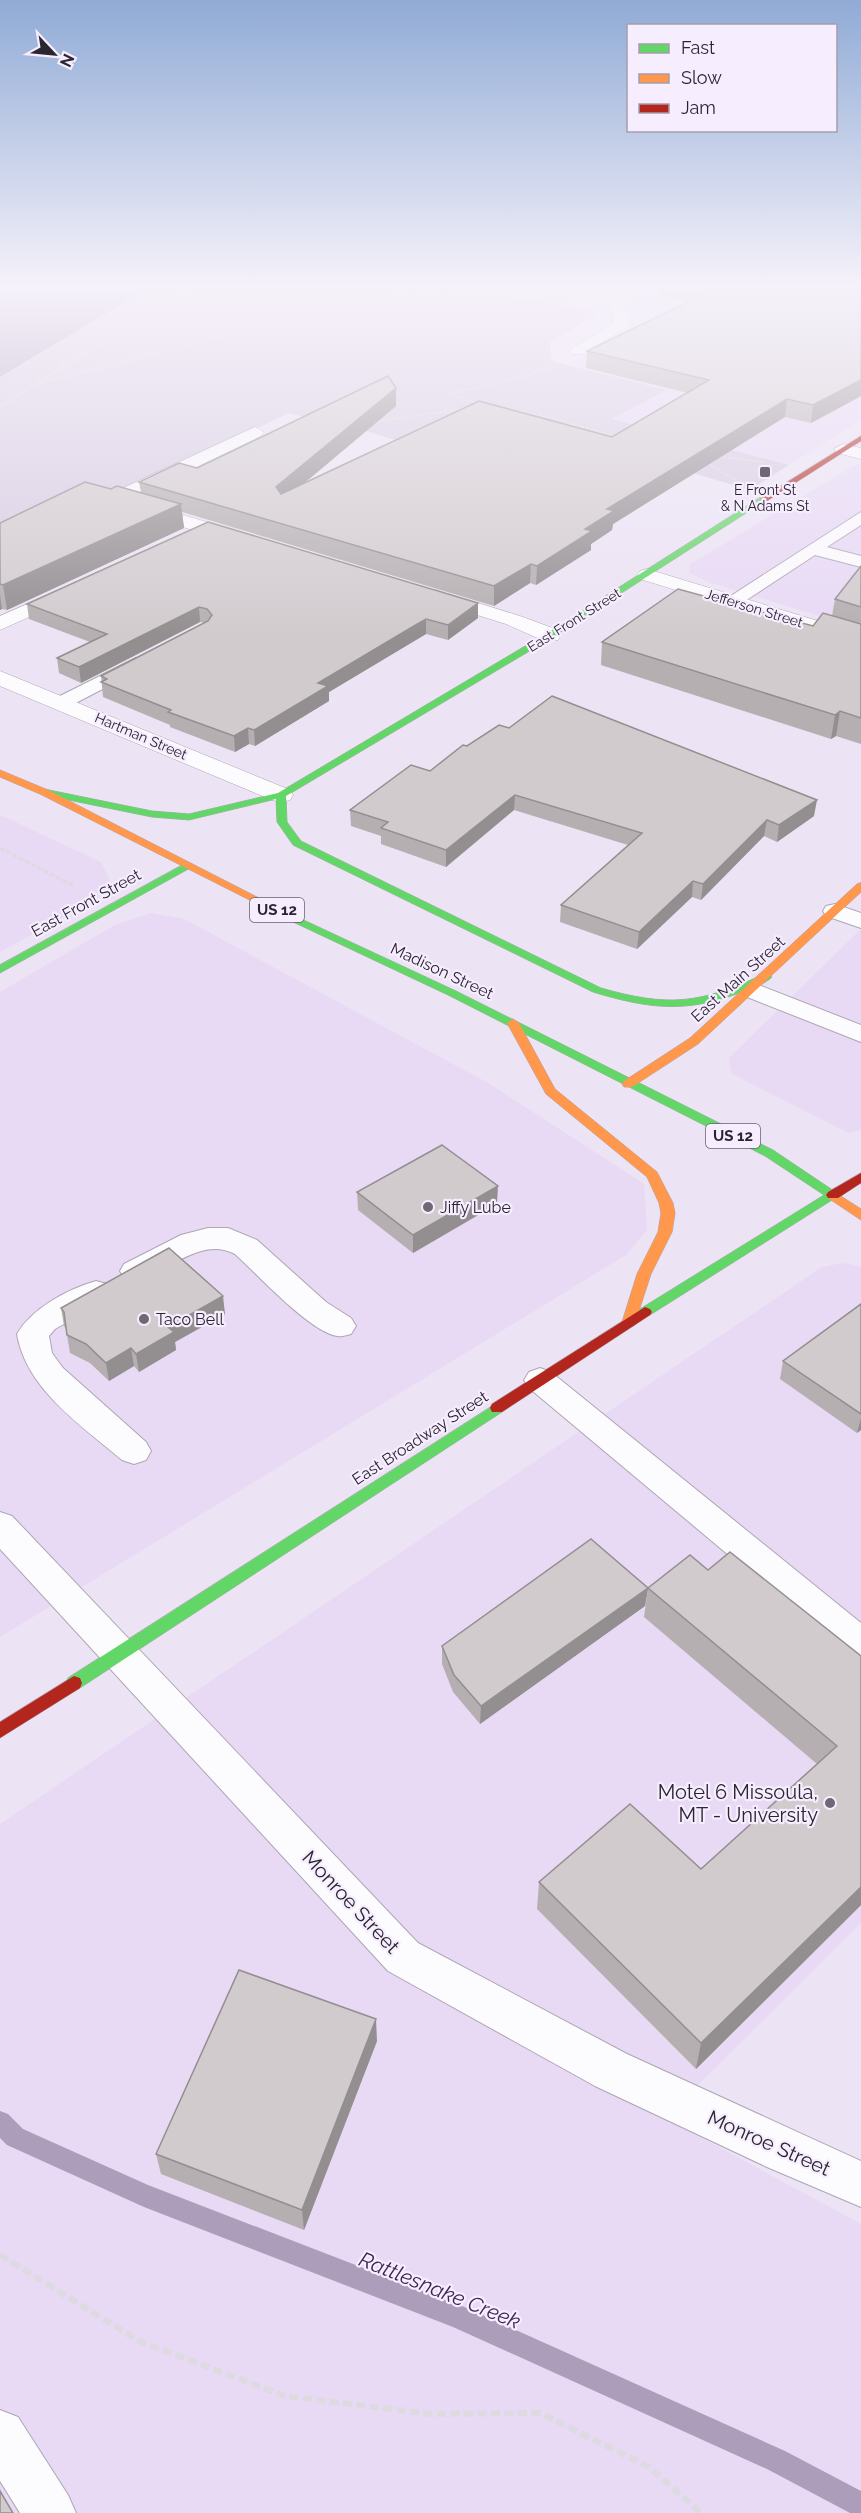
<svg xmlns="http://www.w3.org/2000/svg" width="861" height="2513" font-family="Raleway,sans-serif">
<rect width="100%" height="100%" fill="#ece3f4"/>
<g fill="#e8d9f5">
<path d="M649 284H861V420L789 465 611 419 665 390 568 364 645 328 652 315 651 307 624 297 625 293Z"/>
<path d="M861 464V629L706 581 690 573 689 565 853 466Z"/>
<path d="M0 815 101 862 111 883 96 899 0 952Z"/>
<path d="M151 913 184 919 490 1084 644 1184 647 1230 626 1255 0 1637V992L115 925Z"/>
<path d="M861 929V1130L849 1133 732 1074 729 1058Z"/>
<path d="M843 1263 861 1267V1923L665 2118 861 2224V2513H0V1824L822 1267Z"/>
</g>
<path fill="#d7cbe1" d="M155 284H429L473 293 592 309 596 315 550 342 552 361 666 390 612 419 789 465 750 490 500 416 408 444 356 428 288 413 113 500 0 523V377Z"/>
<path fill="#ac9dba" d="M0 284H155L0 377Z"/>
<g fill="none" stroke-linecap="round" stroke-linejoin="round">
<path fill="#ac9dba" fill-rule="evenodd" d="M0 2111 8 2114 23 2129 148 2185 467 2308 785 2451 861 2491V2513H850L767 2469 453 2327 144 2207 7 2145 0 2138Z"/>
<defs>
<g id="lane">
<path d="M861 512V525L827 547 861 556V567L815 555 739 605H725L723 601Z"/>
<path d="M136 658 143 660 146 664 143 668 68 707H54L51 703 54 699Z"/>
<path d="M835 904 861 913V928L826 916 823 911 826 906Z"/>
<path d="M751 982 861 1025V1042L742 995 738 990 742 985Z"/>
<path d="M208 1228H228L257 1240 326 1302 351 1318 356 1326 351 1334C346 1335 342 1337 337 1336 310 1332 257 1274 235 1254 200 1236 169 1272 135 1281L124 1278 120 1271 124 1264 181 1235Z"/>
<path d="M96 1281 107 1284 111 1292 107 1300 55 1329 49 1336 52 1353 63 1368 146 1442 151 1451 146 1460 134 1464 122 1460C82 1426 26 1389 17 1334 32 1308 68 1289 96 1281Z"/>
<path d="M540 1368 551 1372 861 1623V1659L848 1655 529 1388 524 1380 529 1372Z"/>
<path d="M0 1512 12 1516 418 1943 627 2054 861 2161V2207L767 2167 595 2086 388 1971 0 1549Z"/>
<path d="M0 2410 18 2417 68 2495 76 2513H20L0 2481Z"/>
</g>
<g id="street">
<path d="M610 284H630L611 294 630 314 629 326 584 354H572L570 351 572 348 613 324 614 315 594 293Z"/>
<path d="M255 427 264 432 261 436 130 499 250 535 253 539 250 543H236L106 504 104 500 106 496Z"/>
<path d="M843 444 861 448V459L837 453 834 449Z"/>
<path d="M647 569 861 634V647L640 579 637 575 640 571Z"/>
<path d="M69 586 76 588 79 592 76 596 0 630V616Z"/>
<path d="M436 590 520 616 558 630 561 635 558 640H542L506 624 429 600 426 596 429 592Z"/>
<path d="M0 671 290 790 293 795 290 800 281 802 272 800 0 686Z"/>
</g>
<g id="fast">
<path d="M761 497 768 499 553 637 286 796 287 822 301 841 601 988C668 1007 699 1004 762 975L766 974 772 977C764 985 749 989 739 993 685 1014 646 1008 593 992L293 845 277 822 276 799 189 820 152 817 44 795 39 792 44 789 152 811 189 814 278 793 547 633Z"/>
<path d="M188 862 193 865 192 867 0 973V965Z"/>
<path d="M295 916 456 991 773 1150 840 1195 650 1315H640L638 1312 640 1309 824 1195 765 1156 448 995 291 921V917Z"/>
<path d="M497 1403 502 1404 504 1408 502 1412 80 1688 74 1690 68 1688 66 1683 68 1678Z"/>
</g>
<g id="slow">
<path d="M0 770 48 790 300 919 299 921H291L40 794 0 777Z"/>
<path d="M861 883V892L698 1044 632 1087H624L622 1084 624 1081 690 1038 857 884Z"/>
<path d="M513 1019 519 1023 555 1089 657 1172 673 1203 675 1213 672 1232 651 1274 634 1326H624L622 1322 637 1274 658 1232 661 1213 659 1203 647 1177 546 1094 507 1023Z"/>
<path d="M833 1191 861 1209V1220L828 1198 826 1195 828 1192Z"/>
</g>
<g id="jam">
<path d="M861 436V441L767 501 760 499Z"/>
<path d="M861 1173V1183L838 1198H828L826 1195 828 1192Z"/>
<path d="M645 1307 650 1309 652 1312 650 1315 502 1412H492L490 1408 492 1404Z"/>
<path d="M74 1676 80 1678 82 1683 80 1688 0 1738V1722Z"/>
</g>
</defs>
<use href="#lane" stroke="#ada6b3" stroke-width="2"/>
<use href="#street" stroke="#ada6b3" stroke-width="1"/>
<use href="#fast" stroke="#ada6b3" stroke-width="1"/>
<use href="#slow" stroke="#ada6b3" stroke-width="1"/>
<use href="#jam" stroke="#ada6b3" stroke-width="1"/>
<g stroke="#dddae0" stroke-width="2" stroke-dasharray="3 1.5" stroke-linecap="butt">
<path d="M370 284C406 292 441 303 476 284"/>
<path d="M463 292H487L572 304"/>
<path d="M35 384 259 327 298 323 359 304 424 296"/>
<path d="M479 404 449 394 527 376 550 366"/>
<path d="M0 406 196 284"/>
<path d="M498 407 545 416 618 437"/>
<path d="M372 422 469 408"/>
<path d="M719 456 762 462"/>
<path d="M706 462 736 480"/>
</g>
<path stroke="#dddae0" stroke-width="3" stroke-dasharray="5 2" stroke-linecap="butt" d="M0 848 74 886"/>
<path stroke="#dddae0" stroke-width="6" stroke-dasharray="9 4.5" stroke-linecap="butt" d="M0 2255 139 2341 285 2396 432 2414 540 2413 649 2467 701 2513"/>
<use href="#lane" fill="#fcfbfd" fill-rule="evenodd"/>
<use href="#street" fill="#fcfbfd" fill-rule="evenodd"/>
<use href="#fast" fill="#63d668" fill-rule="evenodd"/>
<use href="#slow" fill="#ff974d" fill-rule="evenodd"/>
<use href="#jam" fill="#b3261e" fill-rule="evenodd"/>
</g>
<g fill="#b5afb1">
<path d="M659 284H861V396L811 423 785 417 613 524 612 530 591 544V550L536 585 530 583 494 606 182 512 184 528 7 610 2 609 0 610V523L111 489 141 493 139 482 197 468 396 406 303 484 612 437 688 393 586 368 587 351 688 302 659 295Z"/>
<path d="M861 566V744L836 736 831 739 601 665 602 642 813 626 832 616 835 599Z"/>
<path d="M478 603V618L448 640 426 634 329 692V701L255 746 249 744 235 752 170 727V725L103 697 101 676 204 623 200 622 81 683 59 673 57 658 90 642 29 619 27 604Z"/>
<path d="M430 771 814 816 777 842 764 836 701 900 692 897 637 949 560 922 561 905 628 845 514 810 446 867 381 844V836L351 826 350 810Z"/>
<path d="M357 1192 497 1204 413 1253 358 1210Z"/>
<path d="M861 1304V1430L857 1433 780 1379 783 1361Z"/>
<path d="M61 1308 225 1314 175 1342 176 1350 139 1372 134 1366 109 1381 90 1363 70 1353 66 1329 64 1326Z"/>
<path d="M708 1570 861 1656V1905L696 2069 537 1909 539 1882 701 1869 817 1764 644 1617 648 1588Z"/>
<path d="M648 1588 645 1606 480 1724 453 1692 442 1664V1646Z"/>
<path d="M377 2041 304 2230 161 2174 156 2154Z"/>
</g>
<g fill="#938e90">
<path d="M861 380V396L811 423 813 405Z"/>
<path d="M396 388V406L277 506 276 487Z"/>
<path d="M787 399 785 417 613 524 612 530 591 544V550L536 585 537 566 585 529 607 509Z"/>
<path d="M181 504 184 528 7 610 3 585Z"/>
<path d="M531 564 530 583 494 606V586Z"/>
<path d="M0 594 2 609 0 610Z"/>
<path d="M478 603V618L448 640V625Z"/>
<path d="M199 607 200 622 81 683 79 667Z"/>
<path d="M426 619V634L329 692V701L255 746 254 730 318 683Z"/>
<path d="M840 711 836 736 831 739 835 715Z"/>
<path d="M248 728 249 744 235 752 234 736Z"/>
<path d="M515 795 514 810 446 867V850Z"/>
<path d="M817 800 814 816 777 842 779 825Z"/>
<path d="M767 820 764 836 701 900 703 884Z"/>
<path d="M693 881 692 897 637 949 639 932Z"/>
<path d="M498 1186 497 1204 413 1253V1235Z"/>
<path d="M223 1296 225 1314 175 1342 176 1350 139 1372 136 1354 168 1327Z"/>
<path d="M131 1348 134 1366 109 1381 106 1363Z"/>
<path d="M861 1418V1430L857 1433Z"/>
<path d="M648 1588 645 1606 480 1724 481 1706Z"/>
<path d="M861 1887V1905L696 2069 701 2043Z"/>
<path d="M376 2019 377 2041 304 2230 302 2210Z"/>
</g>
<g fill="#d2cbce" stroke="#938e90" stroke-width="1.5">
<path d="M680 284H861V380L813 405 787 399 607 509 614 511 585 529 592 531 537 566 531 564 494 586 139 482 179 463 197 468 388 376 396 388 276 487 281 494 479 401 612 437 709 380 587 351 711 291Z"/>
<path d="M85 482 111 489 117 486 181 504 3 585 0 584V523Z"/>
<path d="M208 522 478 603 448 625 426 619 414 626 318 683 328 686 254 730 248 728 234 736 168 712 171 710 101 682 107 679 101 676 208 621 212 615 207 609 199 607 79 667 57 658 107 634 27 604Z"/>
<path d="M861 566V607L835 599Z"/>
<path d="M678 589 813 626 823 613 861 624V718L840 711 835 715 602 642Z"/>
<path d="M552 696 817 800 779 825 767 820 703 884 693 881 639 932 561 905 642 833 515 795 446 850 381 828 388 822 350 810 411 765 430 771 463 745 467 746 499 725 509 728Z"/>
<path d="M442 1145 498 1186 413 1235 357 1192Z"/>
<path d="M169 1248 223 1296 168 1327 174 1332 136 1354 131 1348 106 1363 86 1344 67 1335 64 1312 61 1308Z"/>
<path d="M861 1304V1414L783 1361Z"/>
<path d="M591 1539 648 1588 481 1706 454 1675 442 1646Z"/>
<path d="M730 1552 861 1656V1887L701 2043 539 1882 630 1804 701 1869 837 1746 648 1588 690 1555 708 1570Z"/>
<path d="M239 1970 376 2019 302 2210 156 2154Z"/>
<path d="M0 2491 13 2513H0Z"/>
</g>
<linearGradient id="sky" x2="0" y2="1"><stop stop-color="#90abd6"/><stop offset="0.45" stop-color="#f6f2fa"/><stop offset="1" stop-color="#f6f2fa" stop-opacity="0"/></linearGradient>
<rect width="861" height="636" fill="url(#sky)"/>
<g fill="#6f6875" stroke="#f6edff" stroke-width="2">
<rect x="759" y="466" width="12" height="12" rx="3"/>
<circle cx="428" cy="1207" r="6"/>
<circle cx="144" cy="1319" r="6"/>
<circle cx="830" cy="1803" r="6"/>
</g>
<g text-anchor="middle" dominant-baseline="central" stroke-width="4.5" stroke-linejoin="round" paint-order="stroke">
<g font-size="14" fill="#2b2530" stroke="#f6edff">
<text x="765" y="490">E Front St<tspan x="765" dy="16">&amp; N Adams St</tspan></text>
</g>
<g font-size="14" fill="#2b2530" stroke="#f6edff">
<text transform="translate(754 608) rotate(17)">Jefferson Street</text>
<text transform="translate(574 620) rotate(-32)">East Front Street</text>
<text transform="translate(141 736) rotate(23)">Hartman Street</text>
</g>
<g fill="#f6edff" stroke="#68616e" stroke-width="1.5">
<rect x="250" y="898" width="54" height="24" rx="4.5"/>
<rect x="706" y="1124" width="54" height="24" rx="4.5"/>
</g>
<g font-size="15" font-weight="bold" fill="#2b2530">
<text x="277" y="910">US 12</text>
<text x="733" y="1136">US 12</text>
</g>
<g font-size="16" fill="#2b2530" stroke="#f6edff">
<text transform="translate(86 903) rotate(-29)">East Front Street</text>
<text transform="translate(442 971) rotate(25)">Madison Street</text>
<text transform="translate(738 979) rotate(-42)">East Main Street</text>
<text transform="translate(420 1438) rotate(-33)">East Broadway Street</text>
</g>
<g font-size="16" fill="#2b2530" stroke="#f6edff" text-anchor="start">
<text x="440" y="1207">Jiffy Lube</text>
<text x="156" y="1319">Taco Bell</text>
</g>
<g font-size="20" fill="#2b2530" stroke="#f6edff" text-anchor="end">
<text x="818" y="1792">Motel 6 Missoula,<tspan x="818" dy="23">MT - University</tspan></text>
</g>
<g font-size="20" fill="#2b2530" stroke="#f6edff">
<text transform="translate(351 1902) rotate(47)">Monroe Street</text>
<text transform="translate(769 2143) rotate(24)">Monroe Street</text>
</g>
<g font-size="21" font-style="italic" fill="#402453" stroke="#f6edff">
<text transform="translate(440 2290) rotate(22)">Rattlesnake Creek</text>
</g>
</g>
<rect x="627" y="24" width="210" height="108" fill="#f6edff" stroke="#a59dac" stroke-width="1.5"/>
<rect x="639" y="44" width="30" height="9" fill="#63d668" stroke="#a59dac" stroke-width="1.5"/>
<text x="681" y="54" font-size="18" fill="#2b2530">Fast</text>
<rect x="639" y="74" width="30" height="9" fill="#ff974d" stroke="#a59dac" stroke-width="1.5"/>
<text x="681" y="84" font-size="18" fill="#2b2530">Slow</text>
<rect x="639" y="104" width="30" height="9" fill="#b3261e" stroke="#a59dac" stroke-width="1.5"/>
<text x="681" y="114" font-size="18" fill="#2b2530">Jam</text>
<g transform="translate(54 54) rotate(116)" stroke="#f6edff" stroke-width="4.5" paint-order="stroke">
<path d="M0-4.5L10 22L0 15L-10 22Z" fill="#2b2530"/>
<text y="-9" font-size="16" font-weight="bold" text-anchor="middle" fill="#2b2530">N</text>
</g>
</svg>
